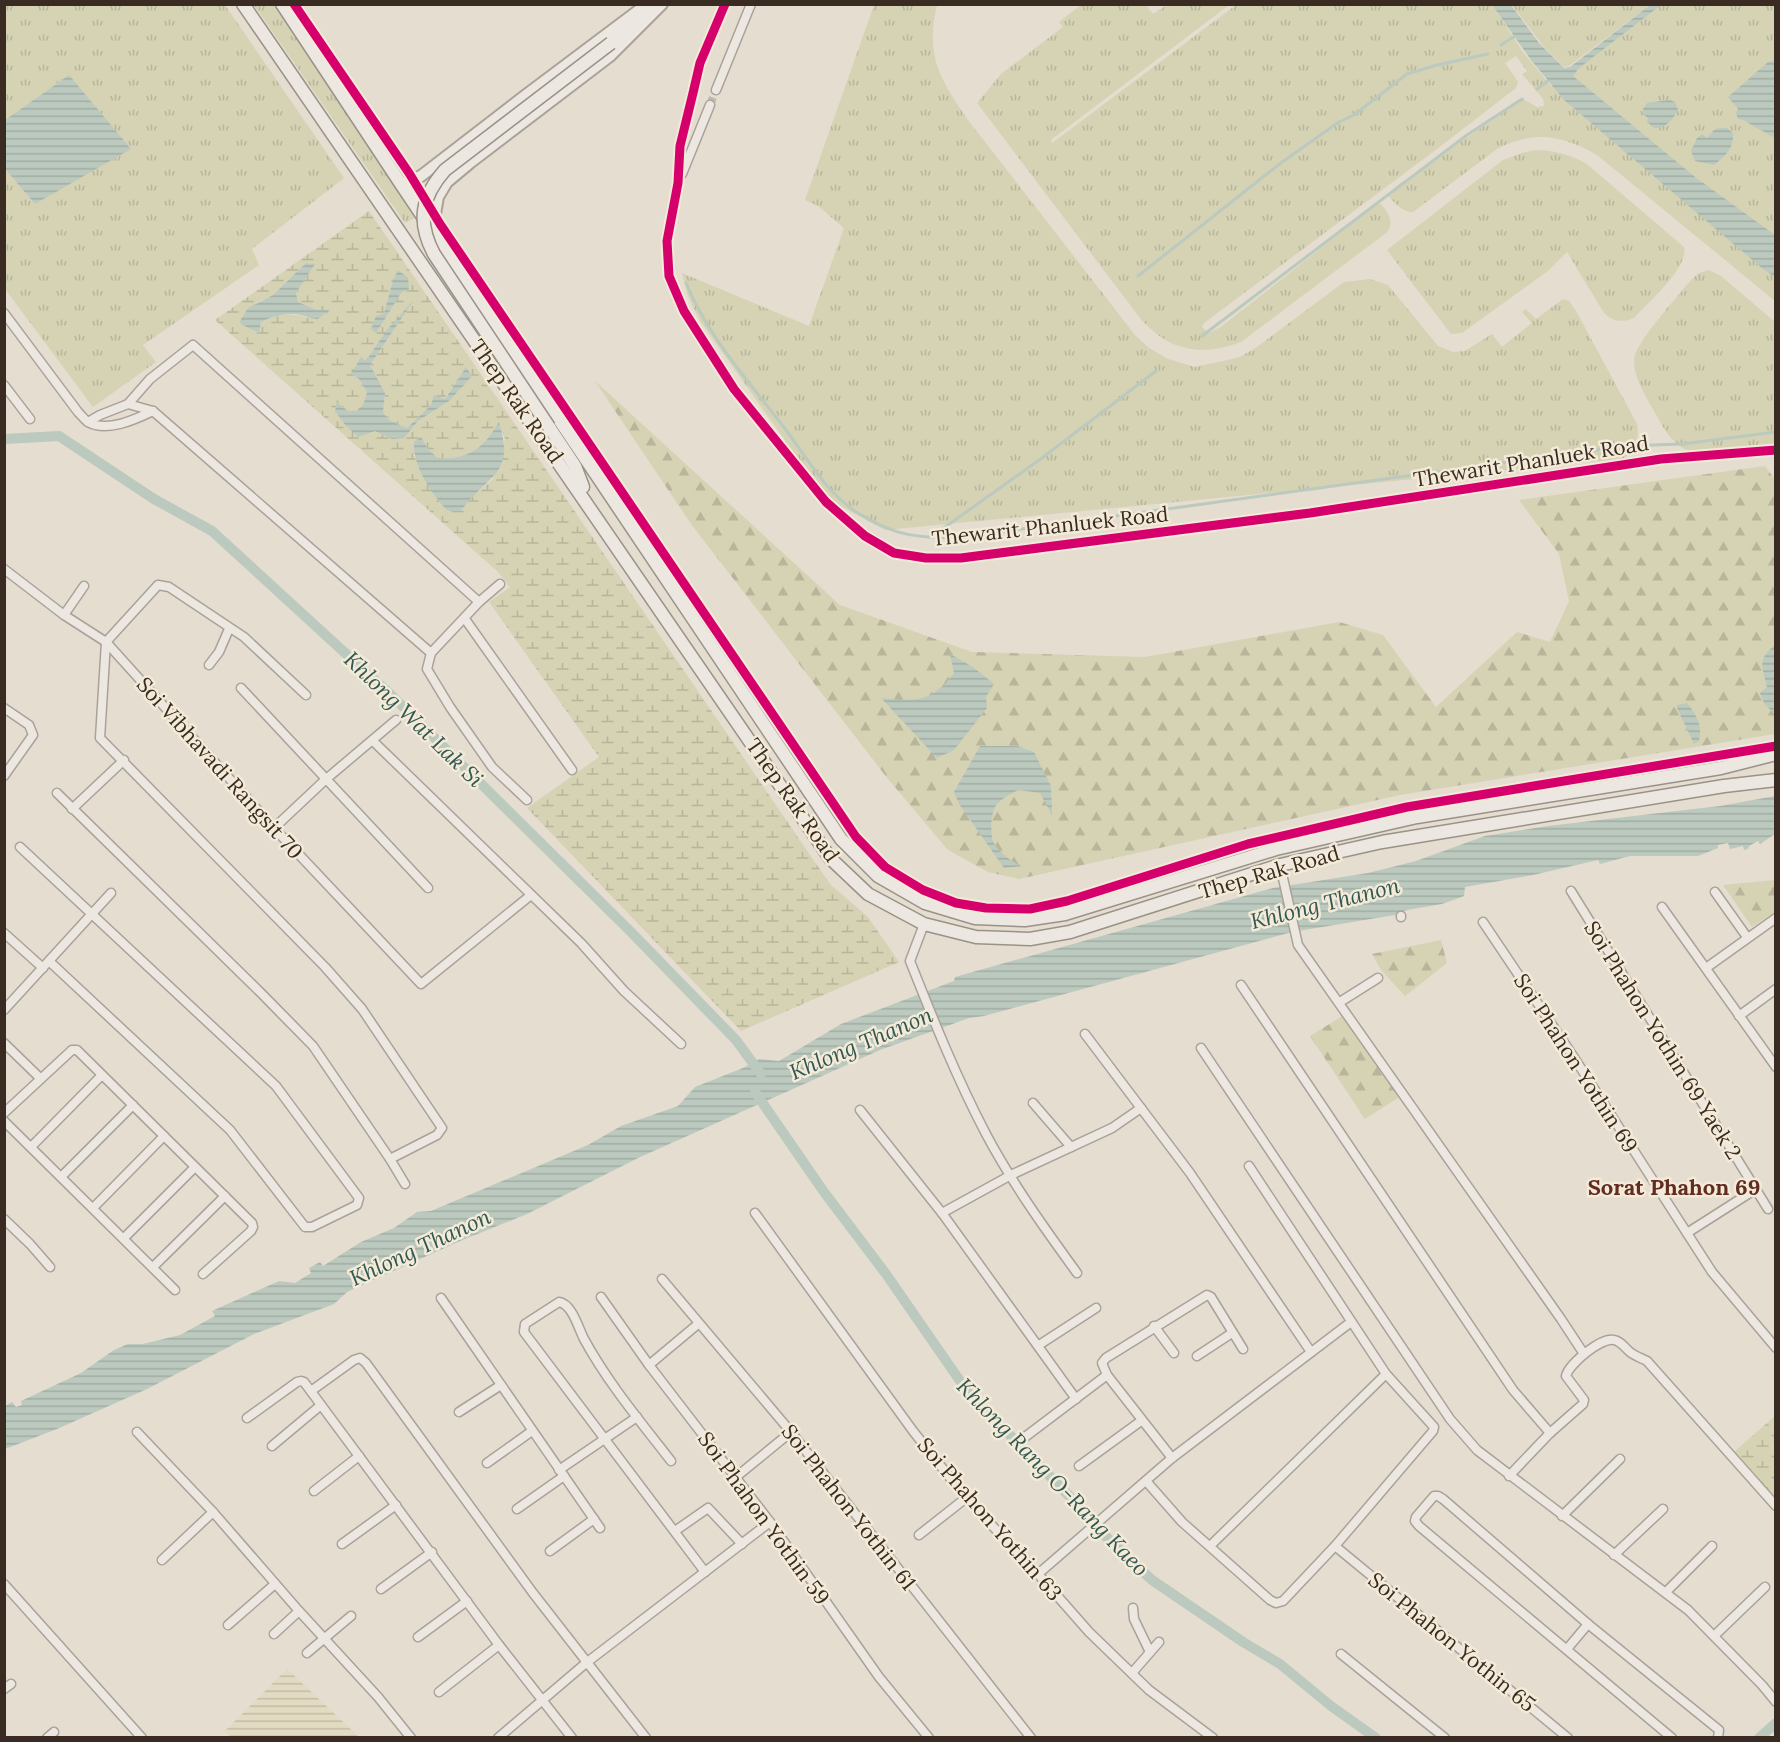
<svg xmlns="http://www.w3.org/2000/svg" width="1780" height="1742" font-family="Lora,serif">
<defs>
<pattern id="farmland-rules" width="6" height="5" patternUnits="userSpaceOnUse" patternTransform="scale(1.5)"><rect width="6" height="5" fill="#e3dac2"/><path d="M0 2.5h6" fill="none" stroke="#c4bba6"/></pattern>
<pattern id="grass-tufts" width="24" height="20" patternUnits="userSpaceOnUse" patternTransform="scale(1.5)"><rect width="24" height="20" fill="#d5d3b4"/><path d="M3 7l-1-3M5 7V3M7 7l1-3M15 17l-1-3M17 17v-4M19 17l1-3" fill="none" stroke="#b8b59a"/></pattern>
<pattern id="forest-firs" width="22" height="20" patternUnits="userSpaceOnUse" patternTransform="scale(1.5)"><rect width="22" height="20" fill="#d5d3b4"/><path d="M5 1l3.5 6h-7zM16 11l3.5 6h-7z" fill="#b8b59a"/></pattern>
<pattern id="wetland-marsh" width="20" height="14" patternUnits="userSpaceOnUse" patternTransform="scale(1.5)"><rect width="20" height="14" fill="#d5d3b4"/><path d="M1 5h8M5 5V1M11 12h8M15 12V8" fill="none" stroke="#b8b59a"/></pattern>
<pattern id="water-rules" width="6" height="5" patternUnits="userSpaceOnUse" patternTransform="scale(1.5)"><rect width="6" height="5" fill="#bbc9bf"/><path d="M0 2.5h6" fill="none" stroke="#a2ada4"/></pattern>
</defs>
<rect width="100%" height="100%" fill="#e4ddd0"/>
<path fill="url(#farmland-rules)" d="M287 1669 359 1737H231L225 1731Z"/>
<g fill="url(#grass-tufts)">
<path d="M5 5H225L344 178 252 249 259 265 143 345 156 362 93 407 5 289V169L35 204 69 75 5 120Z"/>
<path d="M254 5H274L417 217 405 223Z"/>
<path d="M874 5H937C925 56 940 79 968 120L1135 335 1149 348 1168 359 1195 367 1214 363 1240 357 1257 347 1344 282 1370 279 1388 285 1438 346 1453 352 1465 351 1492 334 1502 347 1532 323 1522 312 1526 309 1536 319 1563 299 1569 301 1576 311 1637 424C1640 440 1635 448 1623 459L885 530 827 499 700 321 688 296 682 273 809 326 844 228 818 206 805 200Z"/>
<path d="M1081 5H1146L1153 14 1167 5H1229L1051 140 1052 143 1236 5H1492L1523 52 1551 86 1659 5H1775V301L1597 155C1562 135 1534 130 1497 149L1413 212C1402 212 1396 204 1389 197L1395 187 1523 99 1537 107 1544 106 1543 99 1522 74 1527 71 1516 56 1505 63 1518 82 1516 88 1441 146 1204 323 1202 327 1209 333 1222 326 1377 204H1381C1389 213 1395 223 1386 233L1241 342C1201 357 1168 351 1140 318L977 103 1001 74 1063 27 1059 22Z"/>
<path d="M1512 5H1650L1569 66 1564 67 1544 47Z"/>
<path d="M1537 150C1557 151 1572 155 1588 165L1684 247C1689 268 1648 302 1634 318 1622 323 1614 322 1604 313L1567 252 1548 271 1462 333 1451 334 1387 250 1503 160 1525 152Z"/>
<path d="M1709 270 1721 276 1775 322V444L1689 451C1670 443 1664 428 1654 411 1646 397 1633 376 1634 359 1636 342 1678 296 1691 280L1699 273Z"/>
</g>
<g fill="url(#forest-firs)">
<path d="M595 381 840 605 972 652 1145 657 1339 622 1383 635 1436 707 1517 632 1550 642 1569 601 1559 554 1519 500 1765 466 1776 481 1775 734 1400 795 1019 879 988 872 948 850 888 779 691 524Z"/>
<path d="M1775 880V912L1752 927 1723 885Z"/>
<path d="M1441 940 1447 963 1405 996 1381 970 1372 954Z"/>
<path d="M1344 1015 1401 1096 1365 1119 1310 1036Z"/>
</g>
<g fill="url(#wetland-marsh)" fill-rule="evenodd">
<path d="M369 211 830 884 868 917 899 962 741 1031 527 808 599 757 489 602 510 587 498 572 215 320ZM306 263 314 264 296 293 298 302 317 310 329 311 307 318C293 312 275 315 261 322L258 333 251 328 256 303 273 295ZM399 270 401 293 375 333 376 316 384 313 393 280ZM408 307 370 365 385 393 383 413 391 421 407 428 431 405 444 399 466 368 449 401 418 421 404 438 392 439 335 411 338 403 348 411H356L363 405 367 392 359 379C370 351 388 329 408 307ZM499 423 505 439 493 479 470 498 461 511 422 471 413 454 428 449 439 459C472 457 481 450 499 423Z"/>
<path d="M1775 1416V1499L1734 1452Z"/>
</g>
<g fill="url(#water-rules)">
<path d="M1492 5H1511L1539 43 1564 68 1570 67 1650 5H1661L1579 68 1573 76 1695 177 1775 235V277L1763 269 1564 100 1531 60Z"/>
<path d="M1775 60H1776L1775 138 1743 120 1738 119 1736 113 1738 109 1728 97 1768 62Z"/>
<path d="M69 75 131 149 35 204 5 169V120Z"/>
<path d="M1670 100 1675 102 1678 110C1673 119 1666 129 1654 128L1647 122 1648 118 1643 114V109L1647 103Z"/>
<path d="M1719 128H1727L1733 133C1734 149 1725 156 1714 165L1695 161 1691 151 1697 138 1702 134 1707 138 1714 130Z"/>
<path d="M306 263 315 264 296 293 298 302 317 310H330L318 319C310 319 301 314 294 314 283 314 270 317 261 322L259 333 241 324 240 321 248 308 273 295Z"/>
<path d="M398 270 408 278 409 289 401 293 376 333 371 329 376 316 384 313 393 280Z"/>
<path d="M413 301 370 365 385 393 383 413 391 421 407 428 431 405 434 395 445 399 466 367 472 376 449 401 418 421 404 438 392 439 375 431 358 437 346 426 335 411 337 402 348 411H356L363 405 367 392 359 379 351 374 361 357 366 361 386 331Z"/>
<path d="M499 422C516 476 486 475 461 511H448C432 495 412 465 414 442L421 437 428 449 439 459C473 457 482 449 499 422Z"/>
<path d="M1775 645V715L1764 703 1760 693 1767 687C1762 666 1757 659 1775 645Z"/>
<path d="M950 654 973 667 994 684 986 697 987 708 954 750 937 758 881 698C917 702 932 702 954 673Z"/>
<path d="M1687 703C1696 714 1703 726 1699 741L1694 744 1677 708V705Z"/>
<path d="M980 746H1018L1034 752 1051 786 1052 815 1040 793 1018 790C1011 794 1000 799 995 807 991 815 990 833 993 841 996 850 1013 863 1022 866L1004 868 959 804 954 792Z"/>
<path d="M1775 796V834L1760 844 1758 841 1749 846 1748 849 1744 850 1743 846 1730 849 1728 843 1718 845V848L1698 856H1630L1600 864 1598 860 1533 875 1465 887 1464 896 1442 904 1407 910 1395 915 1292 932 984 1016 969 1018 880 1050 638 1158 527 1214 460 1241 347 1292 334 1304 254 1334 147 1389 57 1429 5 1449V1406L12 1402 16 1407 22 1405 21 1401 81 1373 114 1350 128 1344H143L180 1335 215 1316 212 1311 279 1281 295 1283 311 1273 309 1268 320 1262 323 1266 361 1242 394 1228 417 1212 431 1211 588 1145 621 1126 678 1106 695 1087 743 1068 759 1059 779 1061 841 1024 954 981 955 977 1273 888 1368 873 1416 861 1485 836 1548 826 1720 806Z"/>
</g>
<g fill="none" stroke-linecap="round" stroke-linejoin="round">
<g stroke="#bbc9bf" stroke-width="3">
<path d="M1501 45 1515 36"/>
<path d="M1537 89 1548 81"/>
<path d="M1138 276 1282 162 1339 122 1354 115 1407 74 1437 65 1488 54"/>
<path d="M686 283C708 337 750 383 786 430 807 458 827 494 858 513 894 536 920 539 963 537L1625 446 1682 444 1776 432"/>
<path d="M1202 336 1467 135 1522 99"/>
<path d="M931 537 1042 458 1156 371"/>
</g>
<g stroke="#bbc9bf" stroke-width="10">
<path d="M4 439 59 436 154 499 212 531 391 695 630 931 736 1040 761 1074"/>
<path d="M755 1092 824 1192 886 1274 967 1391 1073 1500 1101 1532 1152 1580 1243 1642 1280 1664 1331 1706 1376 1738"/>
<path d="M1759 1738 1776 1723"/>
</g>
<path stroke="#c2b9ad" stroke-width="8" stroke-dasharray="8 4" stroke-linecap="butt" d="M710 105 716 90"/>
<defs>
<g id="minor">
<path d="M725 4 700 63 693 93 680 146 678 183 667 241 669 276 684 311 734 389 826 502 865 536 894 553 926 558H961L1310 513 1661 459 1776 450"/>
<path d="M716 90 751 4"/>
<path d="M682 174 710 105"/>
<path d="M4 313 78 412C81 415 85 420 88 422 107 433 136 419 153 411"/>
<path d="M4 385 30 419"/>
<path d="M128 404 150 379 193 345 479 602"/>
<path d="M88 422 100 415 128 404 153 411 431 653"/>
<path d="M4 569 64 615 106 642 274 828 421 984 531 895"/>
<path d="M500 584 479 602 431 653 427 669 450 707 492 767 527 800"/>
<path d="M64 615 84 586"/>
<path d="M465 619 572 770"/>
<path d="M209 665 219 652 229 629"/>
<path d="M241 688 428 888"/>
<path d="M306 695 244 637 169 587 158 585 106 642 100 738 325 967 362 1009 442 1128 437 1135 390 1159"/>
<path d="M4 708 29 725 33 735 4 776"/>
<path d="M373 741 581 943 624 991 681 1044"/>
<path d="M57 793 261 993 313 1046 390 1159 405 1184"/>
<path d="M72 809 124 760"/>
<path d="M274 828 325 780 396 720"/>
<path d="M20 847 276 1086 359 1198 357 1205 312 1227H305L230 1130 49 961"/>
<path d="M1280 865 1298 945 1561 1319 1584 1354"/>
<path d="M1571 891 1768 1209"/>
<path d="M1715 892 1747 937"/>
<path d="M1662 907 1776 1067"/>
<path d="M1401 916V917"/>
<path d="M1483 922 1573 1056 1712 1272 1776 1348"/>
<path d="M924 924 910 961C933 1019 957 1079 986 1134 1012 1183 1045 1229 1077 1273"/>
<path d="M4 933 43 968"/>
<path d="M1706 968 1776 918"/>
<path d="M1241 985 1513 1390 1550 1433"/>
<path d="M1340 1002 1378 978"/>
<path d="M4 1010 111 893"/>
<path d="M1739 1016 1776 989"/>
<path d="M1085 1034 1190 1173 1311 1352"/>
<path d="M4 1043 40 1078"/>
<path d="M1201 1048 1450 1419 1477 1450 1688 1610 1762 1685 1776 1702"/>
<path d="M1033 1103 1071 1147"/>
<path d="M860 1110 942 1213 1076 1399"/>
<path d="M4 1113 72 1050H77L252 1223 253 1227 251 1231 203 1274"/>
<path d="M4 1121 175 1290"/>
<path d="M31 1147 102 1075"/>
<path d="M61 1177 133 1105"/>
<path d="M93 1208 164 1136"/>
<path d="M755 1213 913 1431 966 1498 1038 1574 1089 1632 1149 1690 1213 1738"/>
<path d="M942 1213 1011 1175 1112 1128 1141 1108"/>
<path d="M4 1219 30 1244 50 1267"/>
<path d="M1687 1233 1756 1189"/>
<path d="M124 1238 195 1167"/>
<path d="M153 1267 225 1196"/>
<path d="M662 1279 791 1432 1031 1738"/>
<path d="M601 1297 649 1365 770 1522 879 1677 929 1738"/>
<path d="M441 1298 600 1528"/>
<path d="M1154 1326 1174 1353"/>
<path d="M1039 1345 1096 1308"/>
<path d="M1197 1356 1232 1333"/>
<path d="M649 1365 698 1324"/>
<path d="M311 1391 354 1360 360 1358 366 1363 533 1593 646 1738"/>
<path d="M459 1412 501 1385"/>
<path d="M247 1418 297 1382 301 1381 304 1382 499 1645 572 1738"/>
<path d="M137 1432 213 1512 299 1611 378 1697 411 1738"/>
<path d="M1025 1437 1107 1375"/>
<path d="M272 1446 321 1405"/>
<path d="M1172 1458 1107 1375 1102 1363 1106 1358 1207 1295 1211 1297 1243 1349"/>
<path d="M671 1461C640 1421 608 1383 584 1339 578 1327 572 1304 559 1302L525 1324 524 1332 705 1572"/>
<path d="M487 1463 532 1431"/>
<path d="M1079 1466 1141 1421"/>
<path d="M559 1470 637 1417"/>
<path d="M1509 1476 1550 1433 1583 1404 1584 1400 1566 1376C1569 1364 1601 1337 1614 1340 1621 1341 1625 1348 1630 1352 1635 1356 1641 1358 1647 1361L1776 1506"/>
<path d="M736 1477 791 1432"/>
<path d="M1146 1481 1182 1522 1270 1600 1276 1603 1283 1601 1335 1546 1433 1431 1434 1427 1386 1374 1249 1166"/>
<path d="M314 1491 359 1456"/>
<path d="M517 1509 564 1476"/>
<path d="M1562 1516 1620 1459"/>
<path d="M675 1531 708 1508 742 1544"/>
<path d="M919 1535 966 1498"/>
<path d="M342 1544 396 1505"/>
<path d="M1210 1546 1386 1374"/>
<path d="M1335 1546 1568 1738"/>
<path d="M550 1551 594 1519"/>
<path d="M1614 1555 1663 1509"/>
<path d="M162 1560 213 1512"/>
<path d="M1038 1574 1172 1458 1351 1322"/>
<path d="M4 1584 142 1738"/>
<path d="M381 1589 432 1552"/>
<path d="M1666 1592 1712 1546"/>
<path d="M1133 1608 1134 1619 1150 1652"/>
<path d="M228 1625 275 1584"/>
<path d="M274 1634 299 1611"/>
<path d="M1714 1636 1765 1587"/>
<path d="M418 1637 467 1601"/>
<path d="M1567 1649 1588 1624"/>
<path d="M307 1653 351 1616"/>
<path d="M1341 1654 1445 1738"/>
<path d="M1132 1673 1159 1642"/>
<path d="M4 1689 11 1684"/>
<path d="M439 1692 499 1645"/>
<path d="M47 1738 54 1732"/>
<path d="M498 1738 586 1663 770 1522"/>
<path d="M1672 1738 1419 1526 1415 1521 1416 1517 1434 1496H1438L1443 1499 1588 1624 1719 1730 1718 1738"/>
</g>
<g id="tertiary">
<path d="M401 184 421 176 522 98 639 10"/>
<path d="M432 231 438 197 447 182 471 162 610 56 662 4"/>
</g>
<g id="secondary">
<path d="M243 4 830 858 868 894 924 924 976 937 1030 939 1070 932 1280 865 1382 842 1724 786 1776 780"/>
<path d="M282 4 401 184 841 839 878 876 925 903 975 918 1025 920 1065 914 1276 849 1417 817 1721 768 1776 754"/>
<path d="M611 43 652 4"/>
<path d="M549 427 575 466 583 487"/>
</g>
</defs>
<use href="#minor" stroke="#aaa299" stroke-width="11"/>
<use href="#tertiary" stroke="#aaa299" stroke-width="14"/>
<use href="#secondary" stroke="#9a9288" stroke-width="15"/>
<use href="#minor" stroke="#ece8e1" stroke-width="8"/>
<use href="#tertiary" stroke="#ece8e1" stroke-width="10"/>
<use href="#secondary" stroke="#ece8e1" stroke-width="12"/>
<defs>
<path id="secondary-bridge" d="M549 427 434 254C417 222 421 197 445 170L611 43"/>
</defs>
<use href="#secondary-bridge" stroke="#9a9288" stroke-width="15" stroke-linecap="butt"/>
<use href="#secondary-bridge" stroke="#ece8e1" stroke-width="12"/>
<defs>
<g id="cycleway">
<path d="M294 4 409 173 440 224 856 837 885 867 923 890 956 903 986 908 1030 909 1067 901 1248 844 1407 807 1776 746"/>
<path d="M725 4 700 63 693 93 680 146 678 183 667 241 669 276 684 311 734 389 826 502 865 536 894 553 926 558H961L1310 513 1661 459 1776 450"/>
</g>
</defs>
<use href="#cycleway" stroke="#f4ead8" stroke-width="13"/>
<use href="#cycleway" stroke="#d6006c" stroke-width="9"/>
</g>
<g text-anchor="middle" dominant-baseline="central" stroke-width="5" stroke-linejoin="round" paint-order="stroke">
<g font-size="21" fill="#392b21" stroke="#f4ead8">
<text transform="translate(517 401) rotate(55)">Thep Rak Road</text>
<text transform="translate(1531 461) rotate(-9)">Thewarit Phanluek Road</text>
<text transform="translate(1050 526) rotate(-6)">Thewarit Phanluek Road</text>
<text transform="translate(220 768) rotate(48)">Soi Vibhavadi Rangsit 70</text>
<text transform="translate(793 800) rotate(55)">Thep Rak Road</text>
<text transform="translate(1269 872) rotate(-16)">Thep Rak Road</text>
<text transform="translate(1663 1040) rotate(58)">Soi Phahon Yothin 69 Yaek 2</text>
<text transform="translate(1576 1063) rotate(57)">Soi Phahon Yothin 69</text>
<text transform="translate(849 1507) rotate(52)">Soi Phahon Yothin 61</text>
<text transform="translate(764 1518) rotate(54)">Soi Phahon Yothin 59</text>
<text transform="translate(990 1519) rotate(49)">Soi Phahon Yothin 63</text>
<text transform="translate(1452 1642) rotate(39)">Soi Phahon Yothin 65</text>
</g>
<g font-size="22" font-style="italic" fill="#315853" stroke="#f4ead8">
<text transform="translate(414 719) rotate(44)">Khlong Wat Lak Si</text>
<text transform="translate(1325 903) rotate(-14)">Khlong Thanon</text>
<text transform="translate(861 1043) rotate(-23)">Khlong Thanon</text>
<text transform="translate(420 1247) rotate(-25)">Khlong Thanon</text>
<text transform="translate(1053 1477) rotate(46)">Khlong Rang O-Rang Kaeo</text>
</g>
<g font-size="22" font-weight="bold" fill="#632c23" stroke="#f4ead8">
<text x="1674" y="1187">Sorat Phahon 69</text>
</g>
</g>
<rect width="1780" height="1742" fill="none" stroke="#392b21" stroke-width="12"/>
</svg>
